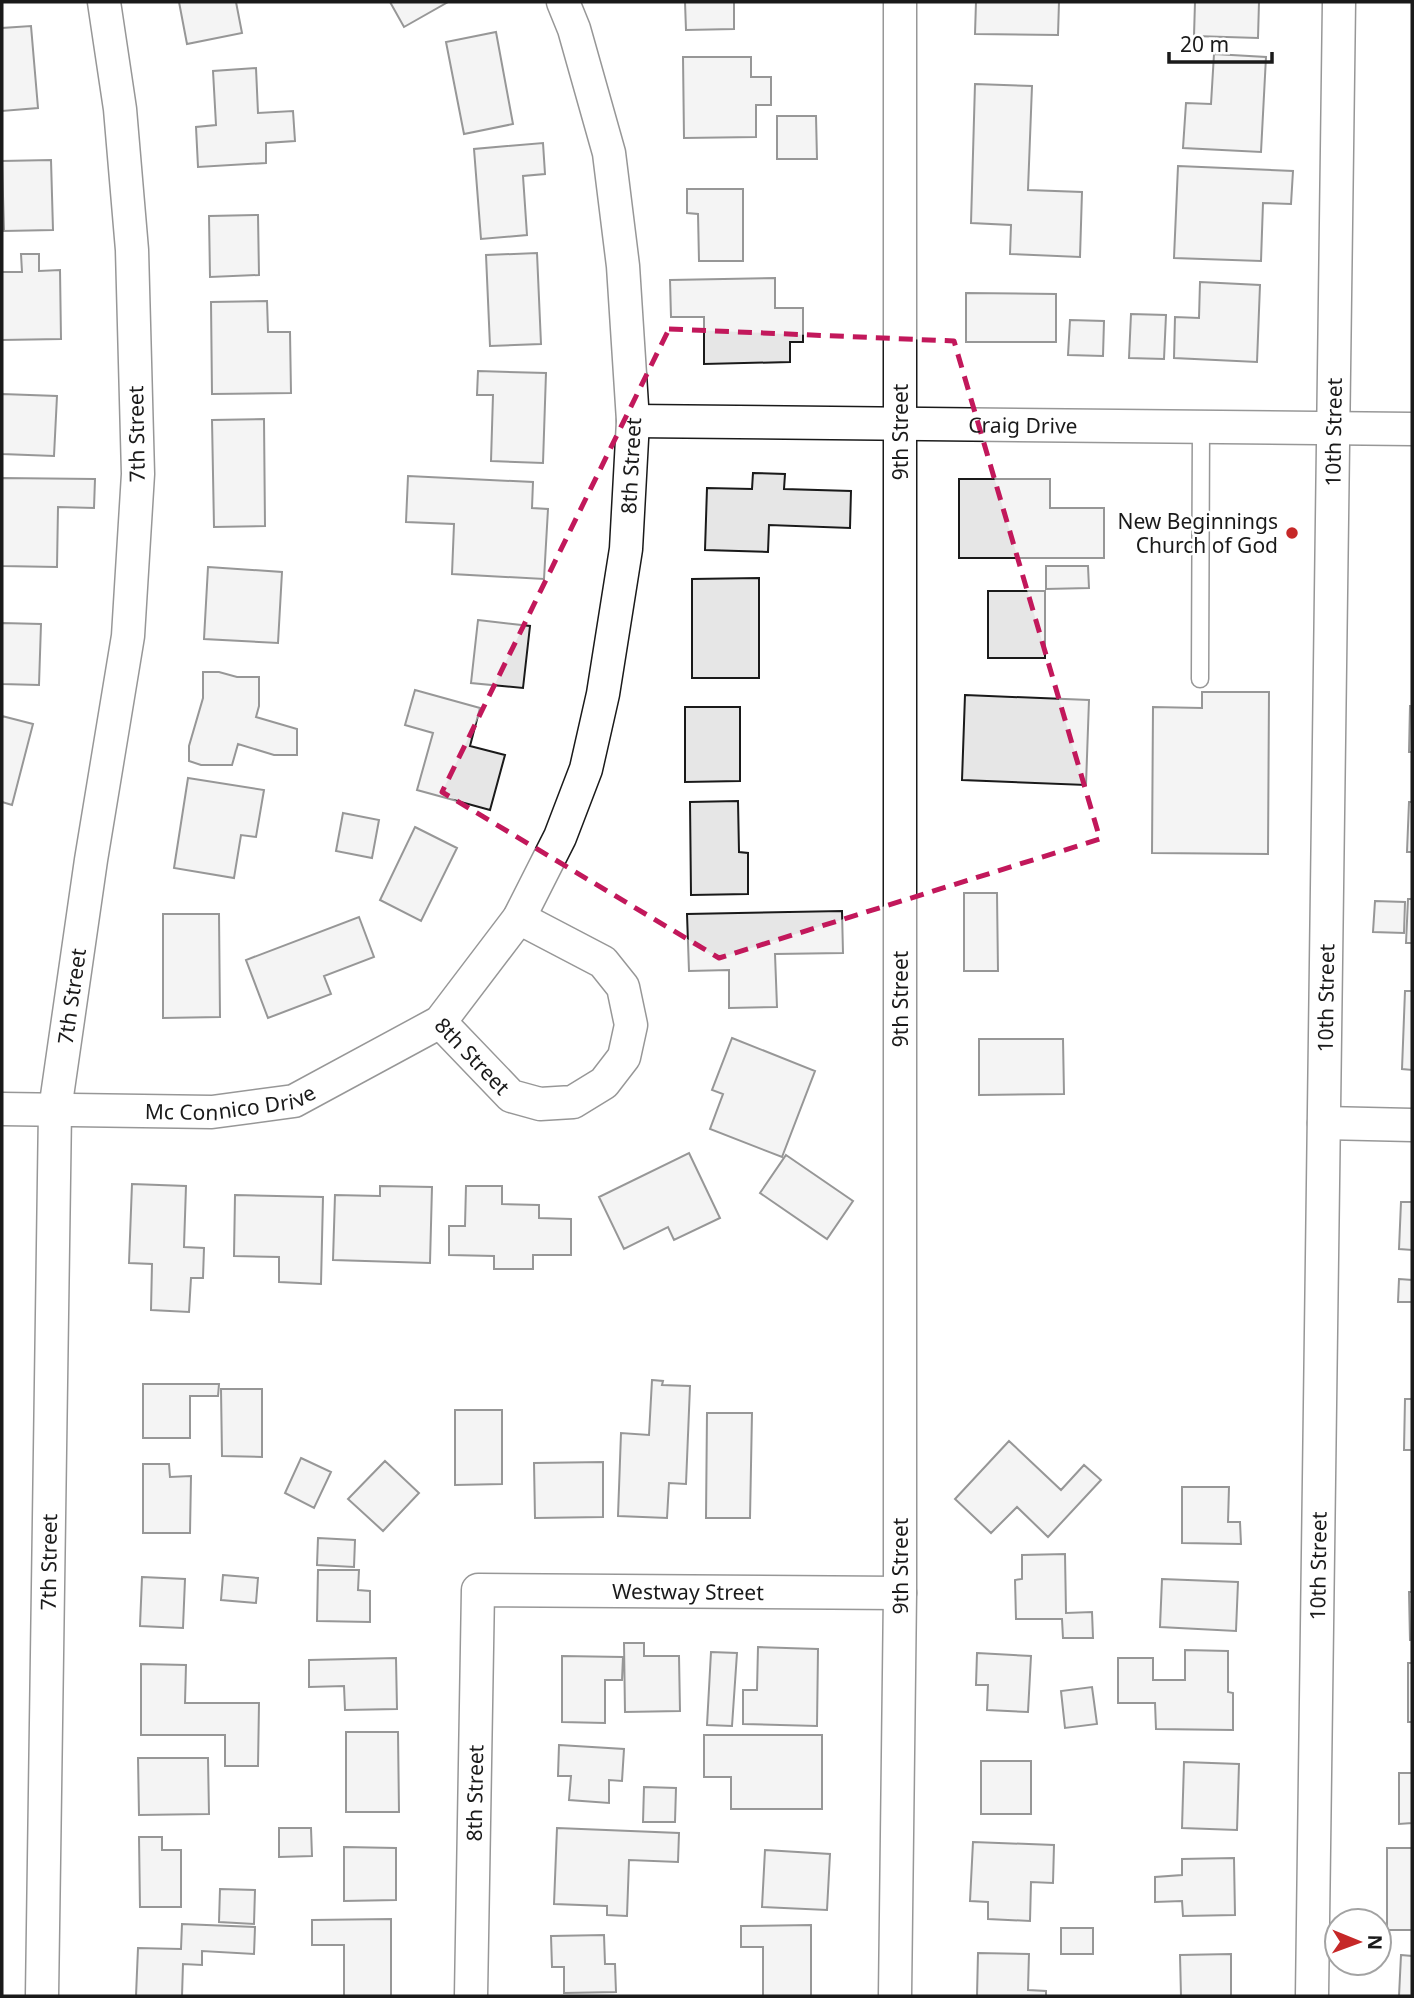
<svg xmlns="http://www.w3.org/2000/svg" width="1414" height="1998" viewBox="0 0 1414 1998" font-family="'Noto Sans',sans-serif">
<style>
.building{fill:#e6e6e6;stroke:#1a1a1a;stroke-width:2}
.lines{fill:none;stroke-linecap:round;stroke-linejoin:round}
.lane-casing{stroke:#1a1a1a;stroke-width:19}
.street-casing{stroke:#1a1a1a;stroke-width:35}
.lane{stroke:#fff;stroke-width:16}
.street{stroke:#fff;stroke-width:32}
.marked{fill:none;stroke:#c2185b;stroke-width:5;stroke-dasharray:14 9;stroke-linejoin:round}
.poi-dot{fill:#c62828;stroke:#fff;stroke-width:2.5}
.labels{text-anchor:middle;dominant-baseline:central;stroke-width:5;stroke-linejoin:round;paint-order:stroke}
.street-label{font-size:21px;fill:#1a1a1a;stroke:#fff}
.poi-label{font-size:21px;fill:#1a1a1a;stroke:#fff;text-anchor:end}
</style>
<rect width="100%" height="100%" fill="#fff"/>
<path class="building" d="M179 2H236L242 33 187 44Z
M390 2H448L404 27Z
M685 2H734V29L686 30Z
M976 2H1059L1058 35 975 34Z
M1195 2H1259L1258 38 1194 36Z
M31 26 38 108 2 111V28Z
M496 32 513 124 464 134 446 42Z
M1214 54 1266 57 1261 152 1183 148 1186 103 1211 104Z
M683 57H751V77H771V105H756V137L684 138Z
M256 68 258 113 293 111 295 141 266 143V163L198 167 196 127 216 125 213 71Z
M975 84 1032 86 1028 190 1082 192 1080 257 1010 254 1011 225 971 223Z
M777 116H816L817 159H777Z
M543 143 545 174 523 176 527 235 481 239 474 149Z
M51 160 53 230 4 231 2 161Z
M1178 166 1293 171 1291 204 1263 203 1261 261 1174 258Z
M687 189H743V261H699L698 214 687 213Z
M258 215 259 275 210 277 209 216Z
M537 253 541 344 490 346 486 255Z
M21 254H39V271L60 270 61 339 2 340V272H22Z
M775 278V308H803V342H790V362L704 364V317H671L670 280Z
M1200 282 1260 285 1257 362 1174 358 1175 317 1199 318Z
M966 293 1056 294V342H966Z
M267 301 268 332H290L291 393 212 394 211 302Z
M1131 314 1166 315 1164 359 1129 358Z
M1070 320 1104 321 1103 356 1068 355Z
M478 371 546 373 543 463 491 461 493 395H477Z
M2 394 57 396 54 456 2 454Z
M264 419 265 526 214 527 212 420Z
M753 473 785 474 784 489 851 491 850 528 769 525 768 552 705 550 707 488 752 489Z
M408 476 533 482 532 508 548 509 544 579 452 574 454 524 406 522Z
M2 478 95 479 94 508 58 507 57 567 2 566Z
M959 479H1050V508H1104V558H959Z
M1046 566H1088L1089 588 1046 589Z
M208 567 282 572 278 643 204 639Z
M759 578V678H692V579Z
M988 591H1045V658H988Z
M478 620 530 626 523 688 471 683Z
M2 623 41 624 39 685 2 684Z
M203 672H219L237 677H259V706L256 717 297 729V755H274L238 744 232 765H201L189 761V746L203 698Z
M415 690 480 708 470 746 505 755 490 810 417 790 433 733 405 725Z
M1202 692H1269L1268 854 1152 853 1153 707 1202 708Z
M965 695 1089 700 1086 785 962 780Z
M1410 706H1412V752H1409Z
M685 707H740V781L685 782Z
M2 716 33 724 12 805 2 802Z
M188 778 264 790 256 837 241 835 234 878 174 868Z
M738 801 739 852 748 853V894L691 895 690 802Z
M1409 802H1412V852H1407Z
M343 813 379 820 372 858 336 851Z
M415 827 457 848 421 921 380 900Z
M964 893H997L998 971H964Z
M1408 899H1412V943H1406Z
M1375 901 1405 902 1404 933 1373 932Z
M842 911 843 953 775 954 777 1007 729 1008V970L689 971 687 914Z
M163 914H219L220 1017 163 1018Z
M359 917 374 957 324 976 331 994 268 1018 246 960Z
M1405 991H1412V1070L1402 1069Z
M732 1038 815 1071 782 1157 710 1129 723 1094 712 1090Z
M979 1039H1063L1064 1094 979 1095Z
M689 1153 720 1218 674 1240 668 1227 624 1249 599 1197Z
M786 1155 853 1201 827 1239 760 1193Z
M132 1184 186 1186 184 1247 204 1248 203 1278H191L189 1312 151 1310 152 1264 129 1263Z
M380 1186 432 1187 430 1263 333 1260 335 1195 380 1196Z
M466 1186H502V1204L539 1205V1218L571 1219V1255H533V1269H494V1256L449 1255V1226H465Z
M235 1195 323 1197 321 1284 279 1282V1257L234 1256Z
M1401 1202H1412V1250L1399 1249Z
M1399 1279 1412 1280V1302H1398Z
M652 1380 663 1381 662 1385 690 1386 686 1484 669 1483 667 1518 618 1516 621 1433 649 1435Z
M143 1384H219L218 1396H190V1438H143Z
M221 1389H262V1457L222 1456Z
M1405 1399H1412V1450H1404Z
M455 1410H502V1484L455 1485Z
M707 1413H752L750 1518H706Z
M1009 1441 1061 1490 1084 1465 1101 1480 1048 1537 1017 1507 991 1533 955 1499Z
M301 1458 331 1472 314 1508 285 1493Z
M385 1461 419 1493 383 1531 348 1499Z
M603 1462V1517L535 1518 534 1463Z
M143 1464H169L170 1477 191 1476 190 1533H143Z
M1182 1487H1229L1228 1522H1240L1241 1544 1182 1543Z
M318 1538 355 1540 354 1567 317 1565Z
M1065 1554 1066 1613 1092 1612 1093 1638H1063L1062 1619H1016L1015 1580 1022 1579V1555Z
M318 1570H359L358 1590 370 1591V1622L317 1621Z
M223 1575 258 1578 256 1603 221 1600Z
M142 1577 185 1579 183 1628 140 1626Z
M1162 1579 1238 1582 1236 1631 1160 1627Z
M1409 1592H1412V1640H1410Z
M624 1643H644V1656H679L680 1711 625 1712Z
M758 1647 818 1649 817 1726 743 1724V1690H757Z
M1185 1650 1228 1651V1692L1233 1693V1730L1156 1729 1155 1703H1118V1658H1153V1680H1185Z
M711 1652 737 1653 732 1726 707 1725Z
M977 1653 1031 1656 1028 1712 987 1710 988 1685H976Z
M562 1656 623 1657 622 1680H605V1723L562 1722Z
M396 1658 397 1709 345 1710 344 1686 309 1687V1660Z
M1408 1663H1412V1722H1408Z
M141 1664 186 1665 185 1703H259L258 1766H225V1735H141Z
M1092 1687 1097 1724 1065 1728 1061 1691Z
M346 1732H398L399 1812H346Z
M704 1735H822V1809H731V1777H704Z
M559 1745 624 1749 622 1781 609 1780V1803L569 1800 571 1776H558Z
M138 1758H208L209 1814 139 1815Z
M981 1761H1031V1814H981Z
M1184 1762 1239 1764 1237 1830 1182 1828Z
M1399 1773H1412V1823L1399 1824Z
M644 1787 676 1788 675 1822H643Z
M279 1828H311L312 1856 279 1857Z
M557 1828 679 1833 678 1862 629 1860 627 1916 607 1915V1906L554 1904Z
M139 1837H162V1850H181V1907H140Z
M973 1842 1054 1845 1053 1883 1031 1882 1030 1921 988 1919V1902L970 1901Z
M344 1847 396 1848V1900L344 1901Z
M1387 1848H1412V1930H1387Z
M765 1850 830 1854 827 1910 762 1907Z
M1234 1858 1235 1915 1183 1916 1182 1901 1155 1902V1877L1182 1875V1859Z
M220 1889 255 1890 254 1924 219 1922Z
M391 1919V1996H344V1945H312V1920Z
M182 1924 255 1927 254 1954 202 1951V1965L183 1964 182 1996H136L138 1948 181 1949Z
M811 1925V1996H763V1947H741V1926Z
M1061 1928H1093V1954H1061Z
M604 1935 605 1964H615L616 1992 564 1993V1967H552L551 1936Z
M978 1953 1029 1954 1028 1990 1046 1991V1996H977Z
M1231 1954V1996H1181L1180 1955Z
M1401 1955 1412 1956V1996H1399Z"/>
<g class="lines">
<g class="lane-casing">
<path id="lane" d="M1200 679 1201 426"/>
</g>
<g class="street-casing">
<g id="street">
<path id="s1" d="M633 421 1412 429"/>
<path id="s2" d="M440 1022 511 1096 540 1104 573 1102 604 1083 624 1057 631 1025 623 987 603 962 519 918"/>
<path id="s3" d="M2 1109 212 1112 294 1101 440 1022 519 918 560 837 586 769 603 694 626 549 633 421 623 266 609 153 574 29 563 2"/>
<path d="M1324 1123 1412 1125"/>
<path id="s4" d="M42 1996 55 1110 91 860 128 636 138 474 132 250 120 109 104 2"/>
<path id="s5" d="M471 1996 478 1590 900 1593"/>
<path id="s6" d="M895 1996 900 1593V2"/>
<path id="s7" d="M1312 1996 1339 2"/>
</g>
</g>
<use href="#lane" class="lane"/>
<use href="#street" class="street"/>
</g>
<path d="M0 0H1414V1998H0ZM669 329 954 341 1100 839 719 958 442 792Z" fill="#fff" fill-opacity=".55" fill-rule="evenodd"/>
<path class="marked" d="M669 329 954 341 1100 839 719 958 442 792Z"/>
<circle class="poi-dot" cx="1292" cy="533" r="7"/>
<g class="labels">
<g class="street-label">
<text stroke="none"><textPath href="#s1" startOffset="390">Craig Drive</textPath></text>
<text transform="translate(900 432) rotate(-90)">9th Street</text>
<text stroke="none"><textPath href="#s7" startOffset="1564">10th Street</textPath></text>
<text transform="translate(136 434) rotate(-91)">7th Street</text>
<text stroke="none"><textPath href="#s3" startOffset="1060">8th Street</textPath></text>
<text stroke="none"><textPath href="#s4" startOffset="1001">7th Street</textPath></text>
<text transform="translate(900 999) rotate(-90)">9th Street</text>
<text stroke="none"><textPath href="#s7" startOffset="998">10th Street</textPath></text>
<text stroke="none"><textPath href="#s2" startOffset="47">8th Street</textPath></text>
<text stroke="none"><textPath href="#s3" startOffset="229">Mc Connico Drive</textPath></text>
<text stroke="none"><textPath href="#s4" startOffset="434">7th Street</textPath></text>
<text stroke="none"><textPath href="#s6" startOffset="430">9th Street</textPath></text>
<text stroke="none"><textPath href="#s7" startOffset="430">10th Street</textPath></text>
<text stroke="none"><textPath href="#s5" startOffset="616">Westway Street</textPath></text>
<text stroke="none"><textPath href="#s5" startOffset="203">8th Street</textPath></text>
</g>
<g class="poi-label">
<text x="1278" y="521">New Beginnings<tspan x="1278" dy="24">Church of God</tspan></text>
</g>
</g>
<rect width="1414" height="1998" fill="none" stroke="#1a1a1a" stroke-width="7"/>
<g transform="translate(1358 1942) rotate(91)"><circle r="33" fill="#ffffff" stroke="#a3a3a3" stroke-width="2"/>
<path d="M0-5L12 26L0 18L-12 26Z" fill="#c62828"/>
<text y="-10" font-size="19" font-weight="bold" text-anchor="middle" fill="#1a1a1a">N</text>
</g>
<path d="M1169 52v10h103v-10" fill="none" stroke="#1a1a1a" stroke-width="3.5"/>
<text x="1180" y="52" font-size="21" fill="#1a1a1a" stroke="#ffffff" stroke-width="5" paint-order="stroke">20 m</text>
</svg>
